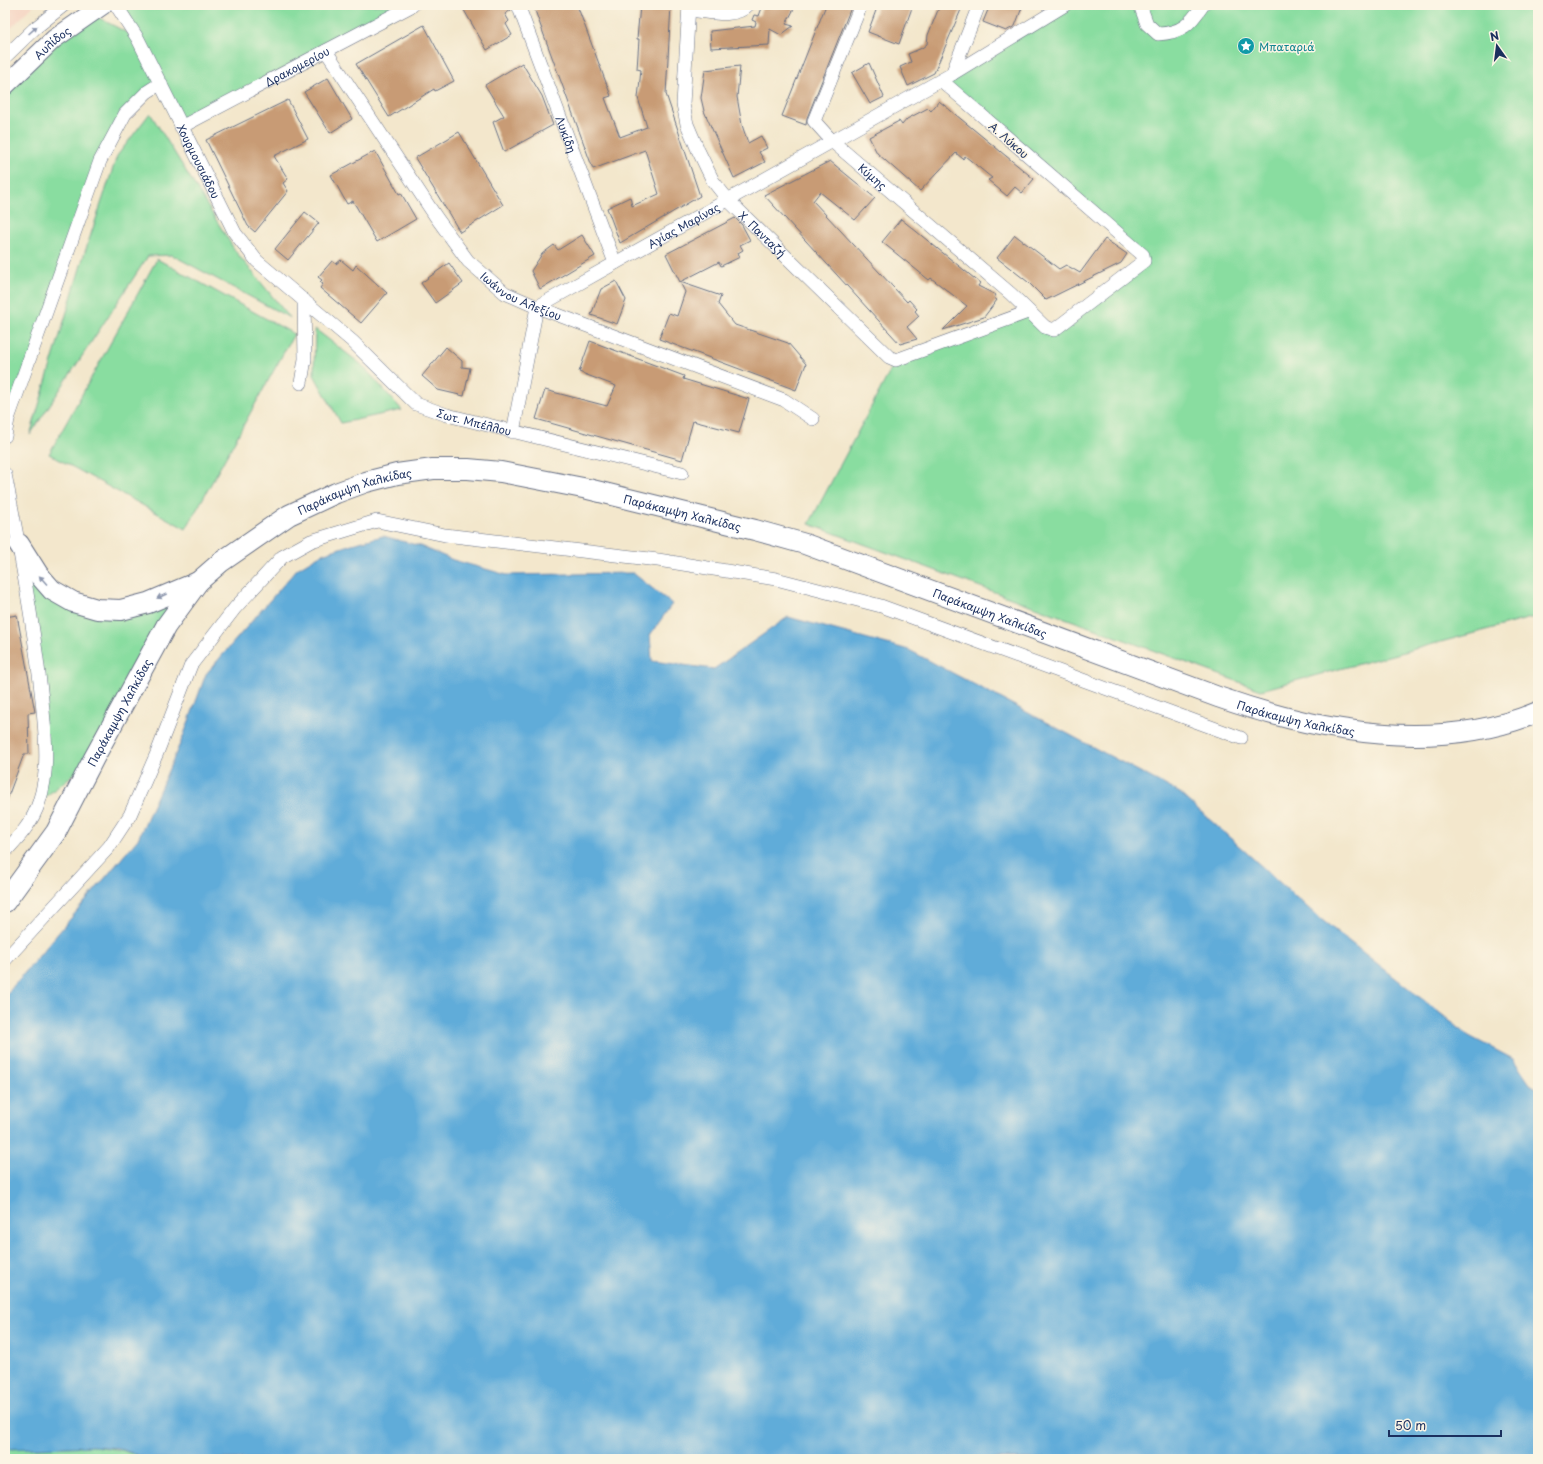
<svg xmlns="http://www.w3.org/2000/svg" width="1543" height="1464" viewBox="0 0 1543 1464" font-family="'Playpen Sans',sans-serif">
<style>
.built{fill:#f5d3c1}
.green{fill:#89dda0;stroke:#52867f}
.water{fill:#60acd9;stroke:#3e6e9c}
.building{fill:#c89b75}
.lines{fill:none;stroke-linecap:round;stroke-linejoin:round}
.street-casing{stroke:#676f84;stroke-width:14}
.secondary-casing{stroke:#676f84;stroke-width:20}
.primary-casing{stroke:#676f84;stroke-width:22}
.street{stroke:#fff;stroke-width:13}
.secondary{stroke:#fff;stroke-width:18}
.primary{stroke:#fff;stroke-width:20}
.oneway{fill:#8d97ae}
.labels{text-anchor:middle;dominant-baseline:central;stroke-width:3;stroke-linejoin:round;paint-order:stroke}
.street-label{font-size:11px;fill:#1b2f5e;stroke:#fcf5e5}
.culture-label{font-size:11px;fill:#0d838f;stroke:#fcf5e5;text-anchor:start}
</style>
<rect width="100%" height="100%" fill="#fcf5e5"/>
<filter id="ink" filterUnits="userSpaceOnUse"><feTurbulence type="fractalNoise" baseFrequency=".025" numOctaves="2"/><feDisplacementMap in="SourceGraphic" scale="8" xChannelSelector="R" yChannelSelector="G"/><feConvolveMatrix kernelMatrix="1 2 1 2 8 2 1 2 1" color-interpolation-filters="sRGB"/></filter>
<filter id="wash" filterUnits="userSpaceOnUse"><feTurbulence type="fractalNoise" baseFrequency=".012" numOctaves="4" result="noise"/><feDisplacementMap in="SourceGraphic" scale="16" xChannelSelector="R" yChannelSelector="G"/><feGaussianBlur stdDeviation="0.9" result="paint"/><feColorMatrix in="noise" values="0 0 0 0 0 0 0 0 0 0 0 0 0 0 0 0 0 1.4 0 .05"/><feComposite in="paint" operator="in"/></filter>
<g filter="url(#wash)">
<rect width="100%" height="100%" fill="#f3e7cc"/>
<path class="built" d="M5 5H34L5 34Z"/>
<path class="green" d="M116 5H413L181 127 161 83 114 133 5 436V86L90 13 137 38Z
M1065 5H1538V616L1261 690 809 524 896 360 1028 312 1054 330 1144 261 942 81Z
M150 113 236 252 290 318 172 255 148 256 30 435 83 258 117 156Z
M157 259 294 334 186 529 49 454Z
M315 329 362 365 402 410 341 423 314 375Z
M38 574 73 602 148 603 180 606 94 758 40 801 43 779 27 587Z
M93 1446 121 1450 148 1459H5V1449Z"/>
<path class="water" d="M383 536 420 546 453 560 507 575 633 573 672 604 650 635 652 661 714 669 788 617 909 650 1180 793 1317 916 1469 1036 1513 1059 1530 1084 1538 1089V1459H148L118 1448 93 1446 5 1449V996L138 839 183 737 206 674 297 569 322 554 352 544Z"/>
<g id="blocks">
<path class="building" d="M461 5H510L511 10 505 14 509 21 506 24 512 35 487 50Z
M533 5H577L611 96 605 98 620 137 647 127 638 98 641 70 637 69 639 39H637L640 5H671L666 94 700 196 620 243 607 208 630 197 632 206 659 194 645 150 593 169Z
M763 5H796L786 24 793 26 781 35 770 29 769 45 711 48 710 31 755 26 756 22 752 20 754 15 759 16Z
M826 5H852L807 118 806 125 782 116Z
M878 5H913L899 44 868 32Z
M940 5H963L934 73 908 86 900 67 911 62 908 54 922 48 927 44 928 35Z
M990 5H1023L1015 26 1006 31 983 22Z
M424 25 454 81 435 91 434 89 389 117 356 64Z
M522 63 542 96 553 125 504 152 493 122 504 116 485 85Z
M869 63 884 97 870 104 852 73Z
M740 66 737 97 742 125 748 143 761 136 767 148 759 152 765 162 734 178 704 111 701 98 705 70Z
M328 78 352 119 330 133 304 92Z
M288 100 308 139 274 156 288 179 283 183 288 191 255 232 248 226 206 140Z
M939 101 1034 179 1022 193 1015 187 1007 196 988 180 992 178 965 156 963 159 956 153 920 191 877 153 869 137 899 121 902 125 907 119 928 108 931 111Z
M459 132 503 205 460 232 415 158Z
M375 151 399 194 401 193 416 219 377 242 353 201 347 204 331 175Z
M830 161 875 198 855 220 820 192 813 201 907 302 909 300 917 309 915 311 919 316 907 327 917 339 900 344 764 195Z
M305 212 319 223 288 260 275 249Z
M735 218 742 225 750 240 740 245 743 250 738 253 740 257 721 266 719 262 680 282 721 296 718 304 735 325 788 343 806 364 796 390 659 339 669 313 677 316 685 292 666 254Z
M901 219 980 283 978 286 996 295 994 298 997 300 984 317 943 330 967 306 931 278 929 280 882 242Z
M582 235 595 256 540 289 531 271 542 254 554 245 558 250Z
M1015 235 1059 269 1066 265 1080 273 1105 239 1127 254 1121 263 1046 300 1028 282 997 258Z
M341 260 353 270 356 265 387 293 361 323 320 288 323 284 320 282 322 280 318 277 332 261 336 264Z
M449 263 463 283 435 303 421 283Z
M616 281 626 300 617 324 591 315 601 289Z
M590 341 684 376 683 379 749 399 739 433 693 421 682 460 536 419 545 390 607 406 616 386 579 372Z
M446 347 462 361V367L470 368 464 396 438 390 422 376Z
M17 615 35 712 28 713 29 754H24L6 802 5 725H8L5 708V617Z"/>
</g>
</g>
<g filter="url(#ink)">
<use href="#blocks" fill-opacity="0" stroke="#676f84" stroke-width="1"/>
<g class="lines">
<g class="street-casing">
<g id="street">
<path id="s1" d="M116 5 138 39 235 233 257 261 352 341 416 404 447 415 682 473"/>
<path id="s2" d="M518 5 615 263"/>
<path id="s3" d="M689 5 683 104 687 124 698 150 713 181 728 200 889 357 896 360 1028 312"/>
<path id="s4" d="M861 5 814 121 833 142 1011 294 1045 327 1054 330 1144 261 1143 255 942 81"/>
<path d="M1140 5 1147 24 1158 34C1182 33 1190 24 1203 5"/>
<path d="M689 10C706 11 735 20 748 5"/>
<path id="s5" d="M326 51 436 217 468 261 505 293 537 307 784 400 813 419"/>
<path d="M5 57 34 29 64 5"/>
<path d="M952 74 1065 5"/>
<path id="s6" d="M181 127 413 5"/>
<path d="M301 383 305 359 304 300"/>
<path id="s7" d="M513 432 537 307 952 74 979 5"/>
<path d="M5 436 8 419 100 161 125 114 147 92 161 83"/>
<path d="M5 474C20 549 34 624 42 700 45 733 50 770 39 802 33 822 19 837 5 852"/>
<path d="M5 960 109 847 130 815 157 753 191 665 235 608 282 557 311 541 377 521 445 535 658 560 776 579 881 606 1241 738"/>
</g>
</g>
<g class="secondary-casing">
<g id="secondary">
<path id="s8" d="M5 86 54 39 103 5"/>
</g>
</g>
<g class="primary-casing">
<g id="primary">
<path d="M19 544 38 574 52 590 73 602 97 609 121 610 148 603 198 582"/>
<path id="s9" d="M5 902 56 832 94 758 166 626 198 582 221 562 289 515 336 493 366 482 397 474 433 469H468L501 472 588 489 755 530 805 544 1218 697C1318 732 1437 754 1538 712"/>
</g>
</g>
<use href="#street" class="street"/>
<use href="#secondary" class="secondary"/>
<use href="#primary" class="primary"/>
</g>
<defs><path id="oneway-solid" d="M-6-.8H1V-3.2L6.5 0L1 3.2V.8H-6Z"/></defs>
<g class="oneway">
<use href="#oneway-solid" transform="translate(33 30) rotate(-42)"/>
<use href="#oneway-solid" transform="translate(43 580) rotate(-132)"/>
<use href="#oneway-solid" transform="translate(162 596) rotate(155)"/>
</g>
</g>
<defs>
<g id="sight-disc" transform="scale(0.9)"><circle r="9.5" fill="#0f9aa8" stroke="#fcf5e5"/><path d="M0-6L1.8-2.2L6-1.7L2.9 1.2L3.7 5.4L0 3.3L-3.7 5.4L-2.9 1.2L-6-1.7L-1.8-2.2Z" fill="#fff"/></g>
</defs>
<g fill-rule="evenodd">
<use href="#sight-disc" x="1246" y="46"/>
</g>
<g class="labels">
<g class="street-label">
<text stroke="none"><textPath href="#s8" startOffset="64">Αυλίδος</textPath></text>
<text stroke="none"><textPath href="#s6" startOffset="131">Δρακομερίου</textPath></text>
<text stroke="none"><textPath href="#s2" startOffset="138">Λυκίδη</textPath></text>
<text transform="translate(1009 140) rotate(41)">Α. Λύκου</text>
<text stroke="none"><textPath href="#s1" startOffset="177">Χουρμουσιάδου</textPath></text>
<text stroke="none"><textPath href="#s4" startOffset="206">Κύμης</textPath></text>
<text stroke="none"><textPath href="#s7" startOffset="295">Αγίας Μαρίνας</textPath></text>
<text stroke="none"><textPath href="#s3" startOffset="255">Χ. Πανταζή</textPath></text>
<text stroke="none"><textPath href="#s5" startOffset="318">Ιωάννου Αλεξίου</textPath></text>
<text stroke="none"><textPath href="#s1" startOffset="568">Σωτ. Μπέλλου</textPath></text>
<text stroke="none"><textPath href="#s9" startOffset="558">Παράκαμψη Χαλκίδας</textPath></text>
<text stroke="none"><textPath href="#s9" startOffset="894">Παράκαμψη Χαλκίδας</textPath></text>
<text stroke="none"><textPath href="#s9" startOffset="1218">Παράκαμψη Χαλκίδας</textPath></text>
<text stroke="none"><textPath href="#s9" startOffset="222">Παράκαμψη Χαλκίδας</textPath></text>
<text stroke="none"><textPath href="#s9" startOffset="1542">Παράκαμψη Χαλκίδας</textPath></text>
</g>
<g class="culture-label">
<text x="1259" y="46">Μπαταριά</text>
</g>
</g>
<rect width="1543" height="1464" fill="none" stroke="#fcf5e5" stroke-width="20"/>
<g transform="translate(1497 46) rotate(346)" stroke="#fcf5e5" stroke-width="3" paint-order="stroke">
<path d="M0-3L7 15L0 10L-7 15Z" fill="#1b2f5e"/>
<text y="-6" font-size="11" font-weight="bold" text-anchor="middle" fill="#1b2f5e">N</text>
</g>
<path d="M1389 1430v6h112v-6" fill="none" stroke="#1b2f5e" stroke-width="2"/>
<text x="1395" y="1430" font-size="12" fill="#1b2f5e" stroke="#fcf5e5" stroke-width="3" paint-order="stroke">50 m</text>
</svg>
